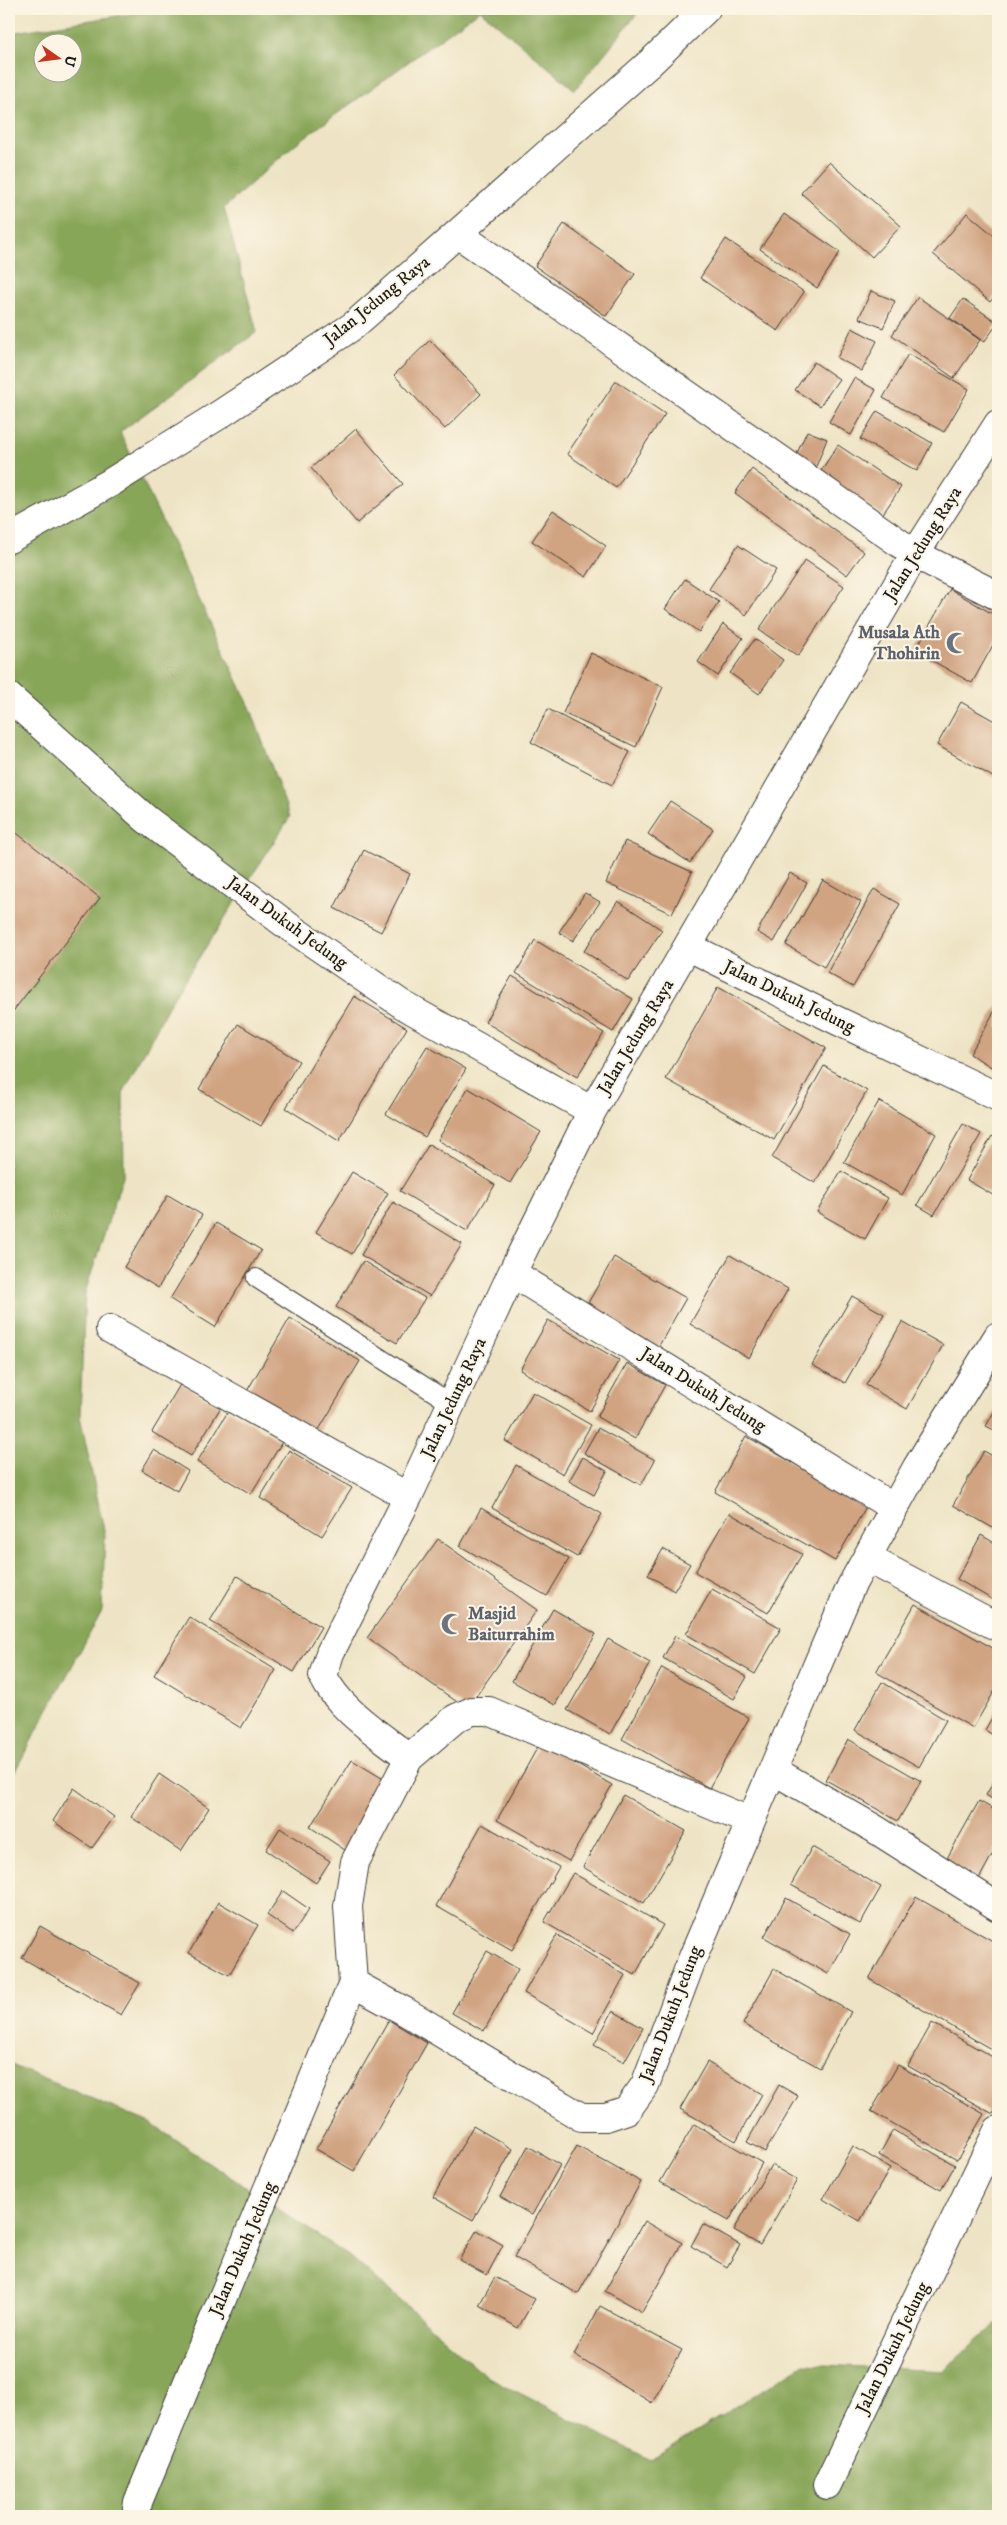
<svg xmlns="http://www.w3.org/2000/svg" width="1007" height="2525" viewBox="0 0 1007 2525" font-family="'IM FELL DW Pica',serif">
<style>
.forest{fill:#88a659;stroke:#52613a;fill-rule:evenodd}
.building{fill:#d0a381}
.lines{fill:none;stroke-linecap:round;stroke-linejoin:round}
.lane-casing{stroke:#3c3a35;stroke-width:20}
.street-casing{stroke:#3c3a35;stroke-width:30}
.secondary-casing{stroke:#3c3a35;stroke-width:30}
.lane{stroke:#fff;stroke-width:18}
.street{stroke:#fff;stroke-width:28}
.secondary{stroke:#fff;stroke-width:28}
.labels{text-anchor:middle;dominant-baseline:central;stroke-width:4;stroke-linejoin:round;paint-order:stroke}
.street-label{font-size:18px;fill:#1c1c1c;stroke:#fcf5e5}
.worship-label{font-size:18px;font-weight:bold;fill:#5b616d;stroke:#fcf5e5;text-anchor:end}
</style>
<rect width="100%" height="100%" fill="#fcf5e5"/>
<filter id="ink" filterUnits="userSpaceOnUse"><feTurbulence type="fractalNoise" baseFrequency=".02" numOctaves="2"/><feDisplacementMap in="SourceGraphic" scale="10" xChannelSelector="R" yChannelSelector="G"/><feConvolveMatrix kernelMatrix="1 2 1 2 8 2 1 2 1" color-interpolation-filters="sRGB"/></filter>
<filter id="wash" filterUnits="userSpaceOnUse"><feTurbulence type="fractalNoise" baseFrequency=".0096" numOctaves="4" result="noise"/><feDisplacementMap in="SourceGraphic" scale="20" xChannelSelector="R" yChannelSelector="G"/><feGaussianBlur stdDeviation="1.12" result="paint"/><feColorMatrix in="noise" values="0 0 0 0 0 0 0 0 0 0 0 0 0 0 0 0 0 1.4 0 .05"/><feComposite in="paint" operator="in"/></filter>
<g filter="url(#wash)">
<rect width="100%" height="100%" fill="#eee4c5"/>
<path class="forest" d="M161 9H641L575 90 480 10 294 145 224 208 257 332 120 432 250 707 290 817 171 1001 123 1093 124 1173 85 1293 80 1416 105 1535 102 1611 9 1782V33ZM42 42H72V72H42Z
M9 2064 150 2123 353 2259 488 2377 651 2460 804 2364 943 2371 998 2322V2516H9Z"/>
<g id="blocks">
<path class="building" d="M829 162 901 226 872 257 801 193Z
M967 213 998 239V292L990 302 933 254Z
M784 214 840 252 817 288 760 249Z
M564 224 635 274 606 316 535 266Z
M726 239 804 292 778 331 700 278Z
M871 291 895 301 883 328 859 318Z
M918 297 980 340 954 378 892 335Z
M963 299 998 323 984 342 950 318Z
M852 328 877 341 862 371 837 358Z
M430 340 481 394 445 429 394 375Z
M908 354 969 389 944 432 883 398Z
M814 362 839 379 820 406 795 390Z
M854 378 876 390 851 435 829 422Z
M616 381 665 414 616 488 567 454Z
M877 411 932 443 917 471 860 439Z
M356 429 403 484 357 523 311 468Z
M807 431 827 439 815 469 794 460Z
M838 445 901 487 882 515 820 472Z
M752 469 864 552 847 575 735 493Z
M553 510 606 546 586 577 532 541Z
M738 545 776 570 746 615 709 589Z
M805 560 844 586 798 656 759 630Z
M685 579 719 602 699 632 665 609Z
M950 589 998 617V636L972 683 915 651Z
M723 624 743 638 718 676 698 662Z
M755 639 783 660 759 694 730 673Z
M591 653 663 687 636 747 563 713Z
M961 702 998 723V780L937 745Z
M548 709 630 752 612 785 531 742Z
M670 801 713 829 690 863 648 834Z
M9 827 100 898 11 1014 9 1011Z
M625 841 692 872 672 914 606 883Z
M364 850 410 874 381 932 334 908Z
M790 873 807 883 774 942 757 932Z
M823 880 861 902 824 967 786 945Z
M874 889 900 904 853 987 827 973Z
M585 893 600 902 573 941 559 932Z
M618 901 662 930 628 981 584 951Z
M535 940 633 999 613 1032 516 973Z
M512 976 604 1033 577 1077 485 1022Z
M718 987 826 1048 774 1140 666 1079Z
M354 996 407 1028 339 1141 286 1108Z
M998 1005V1071L970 1054Z
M238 1024 299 1061 261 1126 199 1089Z
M427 1046 466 1069 425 1137 386 1114Z
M824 1066 867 1091 815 1183 772 1158Z
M468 1088 541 1132 510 1183 438 1140Z
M879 1101 936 1134 902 1195 844 1162Z
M963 1124 981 1134 934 1215 917 1205Z
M992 1136 998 1139V1198L967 1180Z
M429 1144 495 1185 467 1231 400 1191Z
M841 1171 888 1198 865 1239 817 1212Z
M352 1172 388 1193 352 1254 316 1232Z
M168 1195 202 1215 158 1288 124 1267Z
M393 1202 462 1244 430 1296 361 1255Z
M216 1223 261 1250 215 1327 170 1299Z
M730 1255 788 1289 749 1358 690 1324Z
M614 1257 686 1298 656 1351 584 1310Z
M363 1261 425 1298 397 1343 336 1307Z
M852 1296 884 1314 845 1383 812 1365Z
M290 1318 360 1361 317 1433 247 1391Z
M548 1320 619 1360 590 1411 520 1370Z
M902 1322 943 1345 907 1409 866 1385Z
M627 1363 665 1385 635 1439 597 1417Z
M181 1383 221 1407 191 1456 152 1432Z
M533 1392 591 1425 563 1474 505 1441Z
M998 1405V1432L986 1426Z
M229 1410 282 1442 251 1494 197 1462Z
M598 1428 655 1460 641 1485 584 1453Z
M746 1436 867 1505 835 1561 715 1492Z
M154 1450 188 1471 177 1491 142 1470Z
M289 1450 352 1488 322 1536 260 1498Z
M984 1451 998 1459V1531L953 1505Z
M583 1457 607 1471 594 1495 569 1481Z
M516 1465 602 1514 577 1557 492 1508Z
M481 1508 569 1559 547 1596 460 1546Z
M729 1513 802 1554 768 1613 695 1572Z
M981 1535 998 1545V1603L957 1579Z
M438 1539 537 1610 467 1709 367 1638Z
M663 1549 690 1564 674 1591 648 1575Z
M237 1576 321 1627 294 1672 210 1621Z
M712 1589 781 1628 755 1674 686 1634Z
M915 1604 998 1651V1685L973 1728 876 1672Z
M553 1609 596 1634 555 1705 512 1681Z
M189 1617 276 1670 241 1728 154 1675Z
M675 1636 747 1677 734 1699 663 1658Z
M608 1639 650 1663 610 1734 567 1710Z
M662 1668 749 1718 709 1788 622 1739Z
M882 1682 946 1720 919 1767 855 1730Z
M998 1707V1738L985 1730Z
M848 1739 921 1781 898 1821 826 1780Z
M540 1743 612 1785 569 1861 497 1820Z
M352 1760 390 1783 348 1852 310 1827Z
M159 1774 209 1808 181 1851 131 1817Z
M998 1774V1803L986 1795Z
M74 1788 114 1817 92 1848 53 1821Z
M623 1795 686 1831 644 1903 583 1867Z
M979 1801 998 1812V1844L979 1879 946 1860Z
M482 1824 559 1867 512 1950 436 1906Z
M280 1828 330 1861 316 1883 266 1850Z
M812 1847 881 1887 860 1924 791 1885Z
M573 1873 663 1925 635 1975 544 1922Z
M283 1891 309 1909 293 1933 267 1915Z
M916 1897 998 1944V2053L869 1979Z
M786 1898 850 1934 828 1974 764 1937Z
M218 1902 258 1925 229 1975 189 1953Z
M40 1926 140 1983 121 2015 22 1958Z
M557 1935 625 1975 593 2033 524 1993Z
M487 1951 518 1969 484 2031 452 2013Z
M774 1969 851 2012 820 2068 743 2024Z
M613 2011 643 2028 624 2062 594 2045Z
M389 2020 427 2043 354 2171 316 2149Z
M932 2023 998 2060V2105L993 2114 908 2066Z
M707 2062 762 2094 736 2141 680 2109Z
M898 2065 984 2114 957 2160 871 2111Z
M779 2085 798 2096 765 2152 747 2142Z
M694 2124 762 2163 729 2221 660 2182Z
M473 2126 513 2149 473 2220 433 2197Z
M893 2130 955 2165 941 2190 879 2155Z
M528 2146 560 2165 532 2215 500 2197Z
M577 2146 641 2182 578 2294 514 2257Z
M853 2146 890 2168 860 2221 823 2199Z
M771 2165 797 2180 760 2245 734 2230Z
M644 2221 682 2243 642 2312 605 2291Z
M703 2224 740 2245 727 2267 691 2246Z
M477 2230 503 2245 487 2275 459 2260Z
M495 2277 535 2299 518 2328 479 2305Z
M600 2306 682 2350 652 2403 574 2355Z"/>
</g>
</g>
<g filter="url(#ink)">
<use href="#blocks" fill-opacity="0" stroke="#3c3a35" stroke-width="1"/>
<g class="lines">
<g class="lane-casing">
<path id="lane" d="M256 1278 452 1404"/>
</g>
<g class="street-casing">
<path id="street" d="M458 234 915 554 998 596
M9 697 146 819 288 926 403 1005 592 1111
M689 947 838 1021 998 1097
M512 1273 894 1508
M110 1329 408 1497
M867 1558 998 1627
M409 1758C379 1734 340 1711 323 1676L330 1653 408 1497 512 1273 592 1111 915 554 998 424
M773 1770 875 1829 998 1907
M749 1821 489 1711H472L456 1718 409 1758 355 1862 348 1906 353 1983 406 2012 581 2117H606L627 2110 645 2085 693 1957 851 1586 917 1467 998 1336
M827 2485 998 2130
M136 2516 138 2502 353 1983"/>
</g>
<g class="secondary-casing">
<path id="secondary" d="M9 539 110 483 219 415 353 326 651 62 706 9"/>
</g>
<use href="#lane" class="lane"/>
<use href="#street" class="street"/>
<use href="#secondary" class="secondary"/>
</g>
</g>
<defs>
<g id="mosque-bare" transform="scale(1.725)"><path d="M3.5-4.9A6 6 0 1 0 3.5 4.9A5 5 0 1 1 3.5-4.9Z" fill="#6b7280" stroke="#fcf5e5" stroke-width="2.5" paint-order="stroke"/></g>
</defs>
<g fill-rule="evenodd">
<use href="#mosque-bare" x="957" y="643"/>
<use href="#mosque-bare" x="452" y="1624"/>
</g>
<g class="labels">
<g class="street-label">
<text transform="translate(377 301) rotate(-39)">Jalan Jedung Raya</text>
<text transform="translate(923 544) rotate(-58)">Jalan Jedung Raya</text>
<text transform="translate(287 923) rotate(36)">Jalan Dukuh Jedung</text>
<text transform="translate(789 997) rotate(26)">Jalan Dukuh Jedung</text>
<text transform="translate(636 1037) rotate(-59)">Jalan Jedung Raya</text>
<text transform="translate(703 1390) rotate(32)">Jalan Dukuh Jedung</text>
<text transform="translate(454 1398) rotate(-65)">Jalan Jedung Raya</text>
<text transform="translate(671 2014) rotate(-69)">Jalan Dukuh Jedung</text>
<text transform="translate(243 2249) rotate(-67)">Jalan Dukuh Jedung</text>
<text transform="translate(893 2348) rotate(-64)">Jalan Dukuh Jedung</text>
</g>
<g class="worship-label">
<text x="940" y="633">Musala Ath<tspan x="940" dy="21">Thohirin</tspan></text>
<text x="468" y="1614" text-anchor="start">Masjid<tspan x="468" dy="21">Baiturrahim</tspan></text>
</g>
</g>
<rect width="1007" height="2525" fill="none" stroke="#fcf5e5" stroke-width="30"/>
<g transform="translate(58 58) rotate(104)"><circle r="24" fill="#fcf5e5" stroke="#a29e95"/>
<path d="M0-4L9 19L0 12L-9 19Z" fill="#c8321e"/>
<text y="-8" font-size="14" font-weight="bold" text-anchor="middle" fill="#1c1c1c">U</text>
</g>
</svg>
